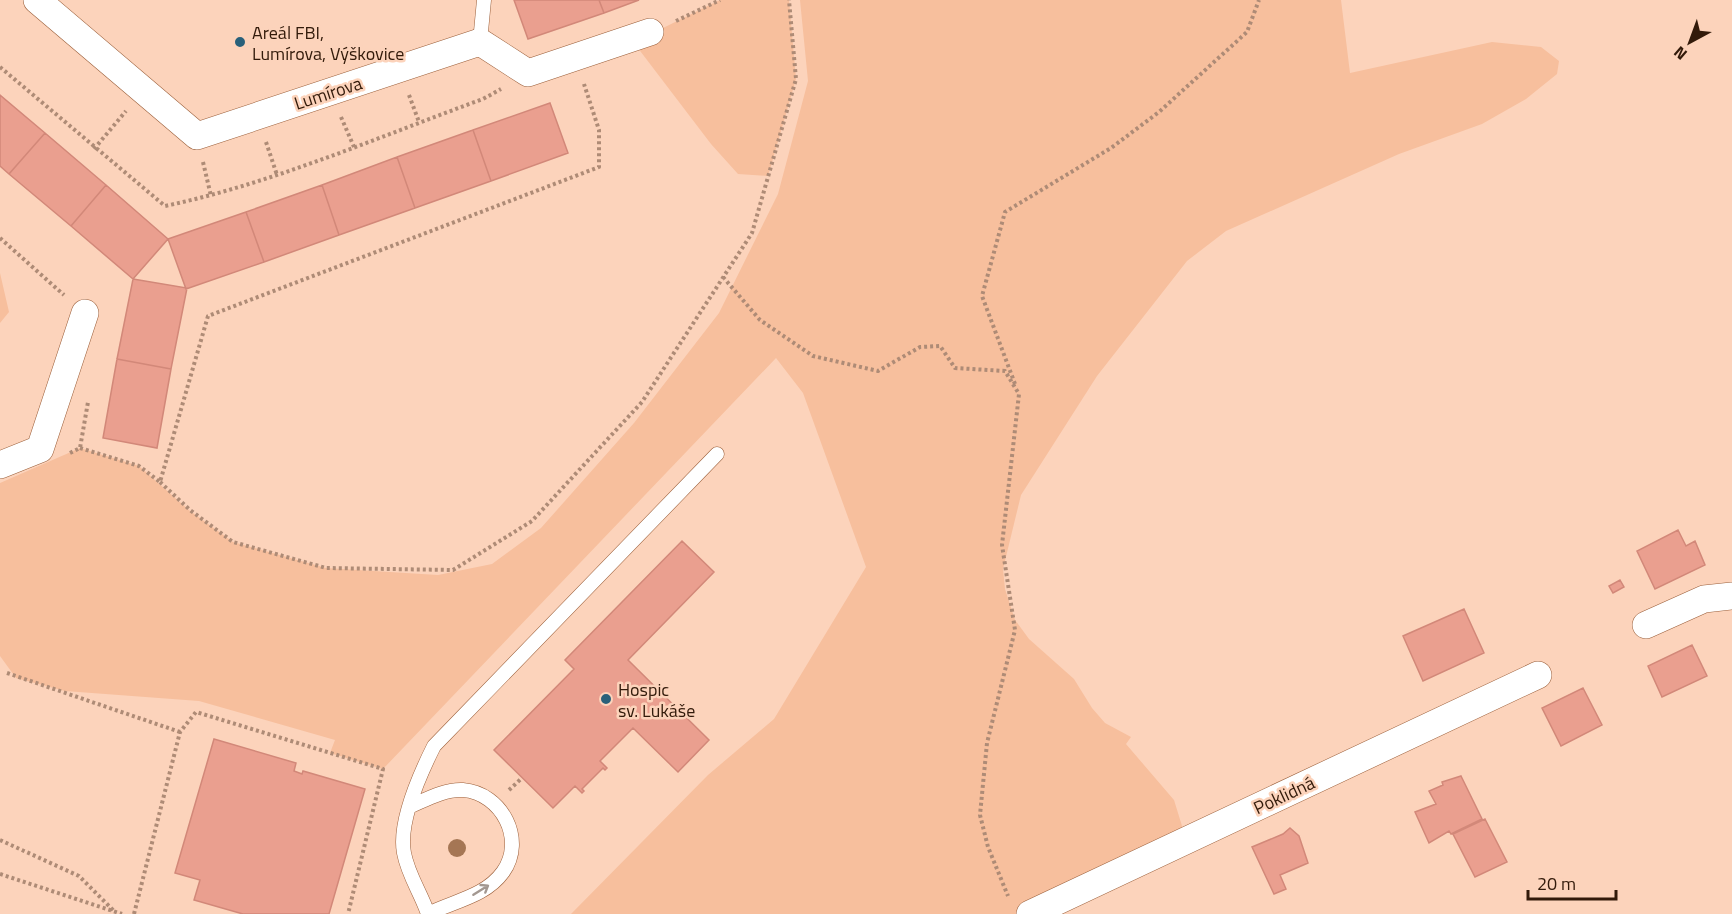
<svg xmlns="http://www.w3.org/2000/svg" width="1732" height="914" viewBox="0 0 1732 914" font-family="'Titillium Web',sans-serif">
<style>
.green{fill:#f7bf9d}
.building{fill:#ea9f8f;stroke:#d28879;stroke-width:1.5}
.lines{fill:none;stroke-linecap:round;stroke-linejoin:round}
.service-casing{stroke:#9b5f3a;stroke-width:15}
.minor-casing{stroke:#9b5f3a;stroke-width:28}
.path{stroke:#ae8b76;stroke-width:4;stroke-dasharray:3 3;stroke-linecap:butt}
.service{stroke:#fff;stroke-width:14}
.minor{stroke:#fff;stroke-width:27}
.tree{fill:#a57654}
.oneway{stroke:#a39891}
.poi-dot{fill:#29607a;stroke:#fcd3bb;stroke-width:2}
.labels{text-anchor:middle;dominant-baseline:central;stroke-width:5;stroke-linejoin:round;paint-order:stroke}
.poi-label{font-size:18px;fill:#321a0a;stroke:#fcd3bb;text-anchor:start}
.street-label{font-size:18px;fill:#321a0a;stroke:#fcd3bb}
</style>
<rect width="100%" height="100%" fill="#fcd3bb"/>
<path class="green" d="M720 0H789L796 79 768 176 738 174 711 144 631 39 663 28Z
M800 0H1341L1350 73 1492 42 1541 47 1559 61 1557 74 1526 99 1482 124 1399 154 1226 231 1187 261 1097 376 1021 495 1003 569 1005 589 1015 620 1029 639 1074 679 1092 708 1105 723 1131 737 1126 744 1174 800 1186 839 1034 914H571L708 775 774 719 866 567 803 393 776 358 383 769 330 753 335 740 199 701 65 691 16 678 0 656V483L80 448 139 466 190 511 233 542 326 568 438 575 492 564 541 528 634 423 719 313 778 194 808 81Z
M0 273 9 312 0 323Z"/>
<path class="building" d="M514 0H599L604 13 528 39Z
M599 0H639L604 13Z
M0 95 45 133 9 174 0 166Z
M550 103 568 153 491 181 473 130Z
M473 130 491 181 415 208 397 157Z
M45 133 106 185 71 226 9 174Z
M397 157 415 208 339 235 322 185Z
M106 185 168 239 133 279 71 226Z
M322 185 339 235 264 262 246 212Z
M246 212 264 262 186 289 168 239Z
M133 279 187 288 171 369 117 359Z
M117 359 171 369 157 448 103 438Z
M1678 530 1686 546 1695 541 1705 565 1655 589 1637 551Z
M682 541 714 572 628 660 709 740 678 772 633 728 600 761 607 768 605 770 603 768 582 789 584 791 582 793 575 786 553 808 494 750 574 669 565 660Z
M1620 580 1624 587 1613 593 1609 586Z
M1464 609 1484 653 1423 681 1403 636Z
M1692 645 1707 676 1662 697 1648 666Z
M1583 688 1602 725 1561 746 1542 708Z
M214 739 296 763 294 771 302 774 303 771 365 789 329 914H243L194 900 200 880 175 873Z
M1461 776 1482 819 1451 834 1449 831 1429 843 1415 812 1436 804 1429 791 1443 785 1442 782Z
M1485 819 1507 862 1475 877 1453 834Z
M1290 828 1299 836 1308 863 1280 875 1286 889 1274 894 1252 847 1283 834Z"/>
<g class="lines">
<g class="service-casing">
<path id="service" d="M480 42 484 0
M411 806C427 799 445 789 463 790 502 793 526 840 503 872 485 897 453 901 428 914
M428 914C421 893 408 875 404 853 398 822 420 774 434 746L717 454"/>
</g>
<g class="minor-casing">
<path id="minor" d="M37 0 197 136 480 42 528 73 650 32
M0 465 40 449 85 313
M1646 625 1704 599 1732 596
M1030 914 1538 675"/>
</g>
<path class="path" d="M676 21 720 0
M0 67 165 206C274 183 378 137 483 99L501 89
M409 95 419 122
M341 117 354 147
M266 142 277 175
M94 149 126 111
M203 162 211 196
M0 238 64 295
M723 277 760 320 813 356 878 371 920 347 940 346 955 368 1005 371 1019 394 1002 545 1015 630 987 743 980 815 988 847 1008 896
M1015 384 982 296 1005 212 1111 148 1159 112 1247 32 1259 0
M80 448 139 466 160 482 208 316 599 167V130L584 84
M70 453 80 448 88 402
M160 482 190 510 233 542 326 568 453 570 532 521 642 402 752 233 796 79 789 0
M7 673 180 732
M509 790 522 778
M0 840 79 876 114 911
M0 874 122 914
M134 914 180 732 196 712 383 769 348 914"/>
<use href="#service" class="service"/>
<use href="#minor" class="minor"/>
</g>
<circle class="tree" cx="457" cy="848" r="9"/>
<defs><path id="oneway-shaft" d="M-6 0H5M1.5-3L5.5 0L1.5 3" fill="none" stroke-width="1.6" stroke-linecap="round" stroke-linejoin="round" transform="scale(1.5)"/></defs>
<use class="oneway" href="#oneway-shaft" transform="translate(481 890) rotate(-32)"/>
<g class="poi-dot">
<circle cx="240" cy="42" r="6"/>
<circle cx="606" cy="699" r="6"/>
</g>
<g class="labels">
<g class="poi-label">
<text x="252" y="32">Areál FBI,<tspan x="252" dy="21">Lumírova, Výškovice</tspan></text>
<text x="618" y="689">Hospic<tspan x="618" dy="21">sv. Lukáše</tspan></text>
</g>
<g class="street-label">
<text transform="translate(328 93) rotate(-18)">Lumírova</text>
<text transform="translate(1284 795) rotate(-25)">Poklidná</text>
</g>
</g>
<g transform="translate(1690 42) rotate(221)" stroke="#fcd3bb" stroke-width="4.5" paint-order="stroke">
<path d="M0-4.5L10 22L0 15L-10 22Z" fill="#321a0a"/>
<text y="-9" font-size="16" font-weight="bold" text-anchor="middle" fill="#321a0a">N</text>
</g>
<path d="M1528 890v9h88v-9" fill="none" stroke="#321a0a" stroke-width="3"/>
<text x="1537" y="890" font-size="18" fill="#321a0a" stroke="#fcd3bb" stroke-width="4.5" paint-order="stroke">20 m</text>
</svg>
